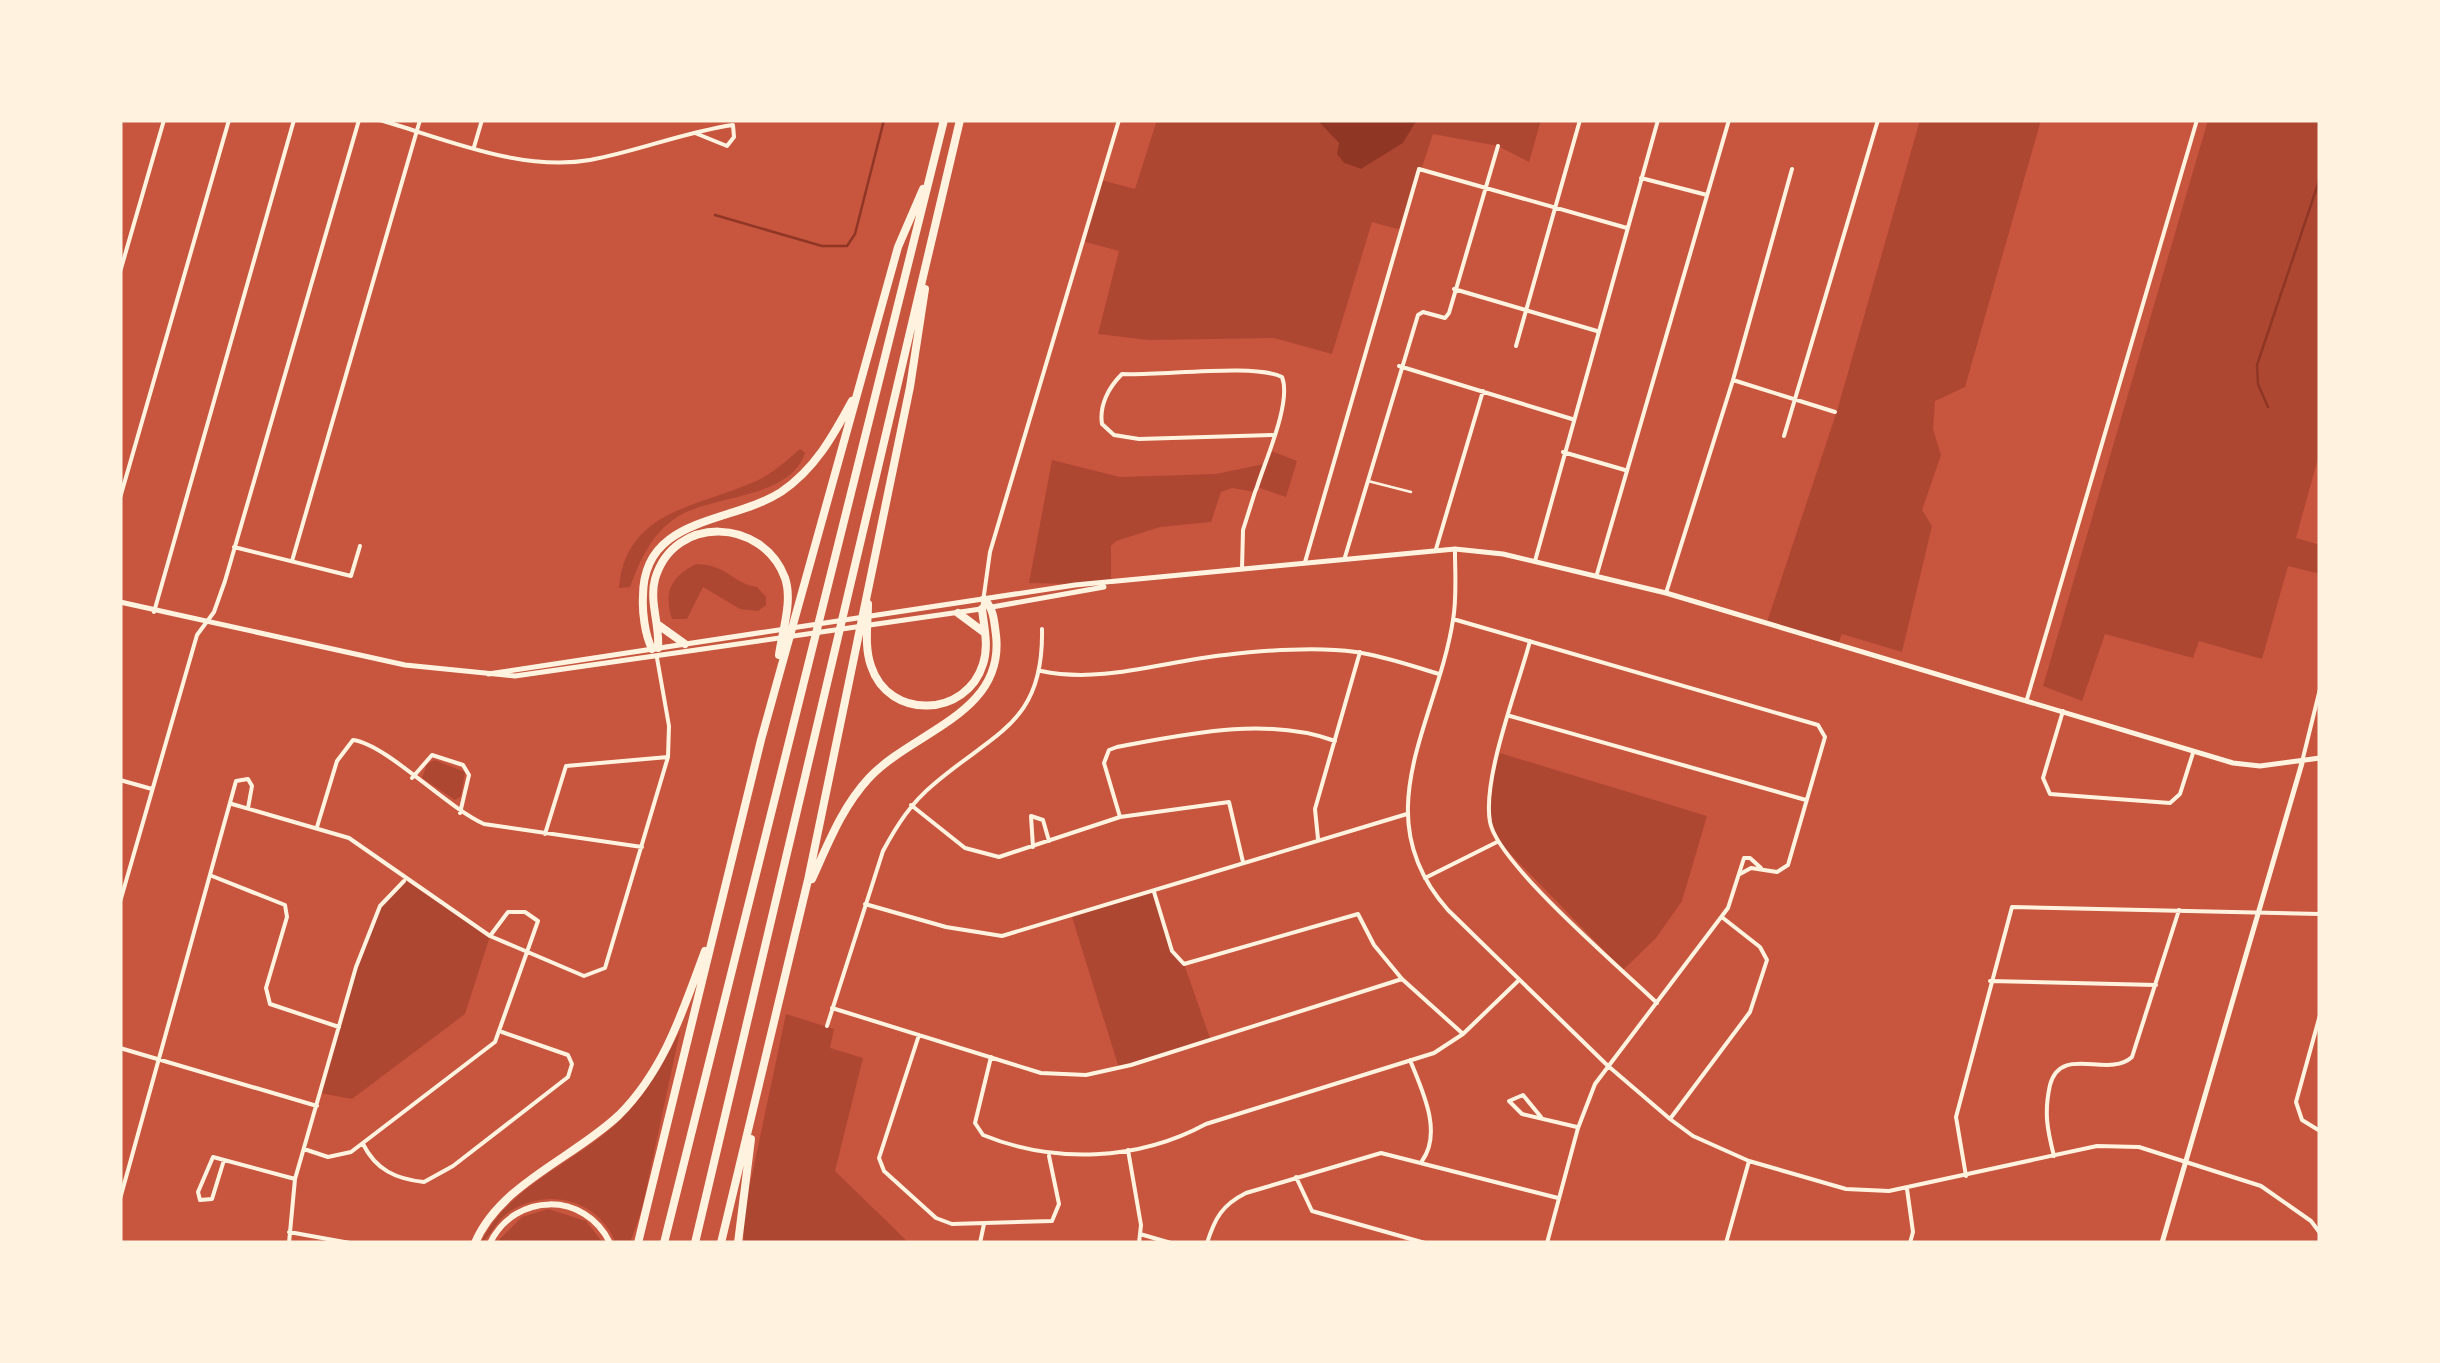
<svg xmlns="http://www.w3.org/2000/svg" width="2440" height="1363" viewBox="0 0 2440 1363" font-family="Barlow,sans-serif">
<style>
.green{fill:#ae4732}
.water{fill:#8f3625}
.lines{fill:none;stroke-linecap:round;stroke-linejoin:round}
.stream{stroke:#8f3625;stroke-width:2.5}
.service{stroke:#fff3e0;stroke-width:2.5}
.minor{stroke:#fff3e0;stroke-width:4}
.tertiary{stroke:#fff3e0;stroke-width:5}
.primary{stroke:#fff3e0;stroke-width:6}
.motorway{stroke:#fff3e0;stroke-width:8}
</style>
<rect width="100%" height="100%" fill="#c8553d"/>
<path class="green" d="M1167 120H1317L1339 143 1337 154 1344 163 1361 169 1403 143 1417 120H1541L1529 162 1498 146 1433 134 1401 230 1372 222 1332 354 1274 338 1148 340 1098 334 1119 251 1082 241 1101 180 1135 189 1156 123Z
M1920 120H2041L1965 387 1935 401 1933 429 1941 455 1922 510 1932 526 1902 652 1842 634 1838 643 1767 622 1837 411Z
M2208 120H2320V451L2296 538 2320 545V574L2288 566 2262 659 2199 641 2193 658 2105 634 2082 701 2043 686Z
M800 449 805 453C789 500 713 494 677 517 652 533 640 560 630 587L619 588C625 512 695 507 749 484 770 476 784 463 800 449Z
M1269 450 1297 461 1286 497 1257 487 1255 492 1232 488 1221 492 1211 522 1160 527 1116 541 1111 546V585L1029 583 1052 460 1120 477 1216 474 1264 464Z
M696 564C729 565 731 583 757 587L766 597V605L758 611 740 609 703 587 687 619H672C663 592 672 576 696 564Z
M1500 753 1707 816 1682 901 1656 938 1623 970 1498 841C1485 811 1491 784 1500 753Z
M435 760 465 772 461 796 455 800 422 778 427 764Z
M405 880 490 936 465 1014 352 1099 320 1093 356 967 380 906Z
M1154 892 1172 951 1184 964 1211 1041 1119 1068 1072 917Z
M786 1014 834 1029 830 1048 863 1058 835 1171 909 1243H744L743 1218Z
M680 1031 642 1209 630 1243H616C599 1201 551 1187 512 1210 497 1218 492 1235 481 1243 507 1188 570 1165 614 1126 643 1100 663 1065 680 1031Z
M548 1209 586 1221 603 1243H496L522 1217Z"/>
<path class="water" d="M1317 120H1417L1403 143 1361 169 1344 163 1337 154 1339 143Z"/>
<g class="lines">
<path class="stream" d="M715 215 822 246H847L855 234 884 120
M2268 407 2258 384 2257 365 2320 178"/>
<path class="service" d="M1368 481 1411 492"/>
<path class="minor" d="M380 120C445 139 521 172 590 160 639 151 684 132 733 125L734 137 727 146 695 133
M474 147 482 120
M1641 178 1707 195
M120 272 164 120
M1454 289 1597 331
M1516 346 1580 120
M1399 366 1572 419
M1733 380 1835 412
M1784 436 1878 120
M1563 452 1625 470
M120 498 229 120
M234 547 351 576 360 546
M1436 549 1483 391
M1455 551C1455 573 1457 598 1453 620 1437 723 1363 815 1448 910L1607 1065 1670 1119 1693 1136 1749 1161 1846 1189 1889 1191 2097 1146 2139 1147 2261 1186 2311 1221 2320 1233
M1345 557 1418 315 1423 312 1445 318 1449 313 1498 146
M292 561 420 120
M1535 561 1658 120
M1305 562 1419 169 1627 228
M1242 569 1243 530 1255 492 1257 487C1265 461 1292 402 1282 377 1255 363 1161 376 1122 374 1109 387 1099 405 1102 424L1114 435 1139 439 1273 435
M1597 574 1729 120
M1666 593 1733 380 1792 169
M982 609 990 552 1119 120
M154 612 294 120
M1453 619 1818 725 1825 737 1788 865 1777 872 1751 868 1740 874
M1530 641C1518 687 1482 778 1490 822 1497 863 1622 969 1657 1003
M1041 671C1103 684 1164 661 1225 655 1267 650 1315 646 1356 652 1384 656 1412 666 1439 674
M2027 699 2197 120
M2063 711 2043 778 2050 794 2170 803 2180 794 2193 753
M1510 716 1806 800
M2302 762 2320 689
M412 778 432 755 463 765 469 775 460 813
M120 780 152 789
M232 804 349 838 490 936 584 976 605 968 668 757 669 726 657 658
M911 805 965 848 999 857 1120 817 1229 802 1243 862
M1120 817 1104 763 1109 750 1117 747C1186 734 1267 716 1335 741
M317 827 337 761 353 740C386 744 446 807 484 824L642 847
M545 834 566 766 668 757
M1318 839 1315 809 1360 652
M1033 847 1031 816 1043 820 1049 841
M212 876 285 905 287 917 266 988 270 1004 339 1027
M1425 878 1497 842
M1154 892 1172 951 1184 964 1358 914 1374 945 1402 979 1462 1033
M120 902 197 635 214 612 225 581 359 120
M865 904 946 927 1002 936 1407 814
M1990 981 2156 985
M832 1008 1041 1073 1086 1075 1131 1065 1402 979
M2320 1015 2296 1102 2302 1120 2320 1131
M827 1026 883 851C897 825 911 803 934 784 996 731 1044 723 1042 629
M919 1035 879 1158 884 1171 936 1218 952 1224 1052 1221 1059 1204 1049 1156
M120 1048 317 1106
M991 1057 975 1123 983 1135C1054 1164 1138 1161 1206 1124L1434 1053 1463 1034 1518 981
M1410 1060C1422 1090 1443 1132 1422 1161
M1541 1117 1523 1095 1509 1101 1522 1114 1577 1127
M1670 1119 1750 1012 1767 960 1760 947 1723 918
M363 1144C376 1170 396 1179 424 1182L453 1166 568 1077 572 1064 568 1055 502 1032
M304 1149 328 1157 351 1152 495 1042 538 921 525 912H508L490 936
M1128 1150 1141 1225 1139 1243
M2054 1156C2047 1129 2044 1112 2050 1085 2061 1044 2108 1079 2132 1057L2179 910
M224 1160 212 1199 200 1200 198 1192 213 1157 295 1179
M1966 1176 1956 1117 2012 907 2320 914
M1296 1177 1312 1211 1425 1243
M1907 1189 1913 1232 1910 1243
M120 1199 236 781 248 779 252 786 248 808
M289 1232 350 1243
M1140 1234 1171 1243
M289 1243 295 1179 356 967 380 906 404 881
M980 1243 984 1224
M1207 1243C1215 1218 1222 1205 1246 1193L1381 1153 1558 1198
M1547 1243 1578 1128 1595 1084 1728 908 1744 858H1750L1761 868
M1726 1243 1749 1161"/>
<path class="tertiary" d="M120 602 405 665 515 676 981 609
M992 607 1104 587
M488 674 1075 585 1455 549 1503 554 1666 593 2233 763 2260 766 2320 758
M2162 1243 2302 763"/>
<path class="primary" d="M490 1243C515 1192 585 1191 610 1243"/>
<path class="motorway" d="M868 604C868 624 864 646 871 666 889 721 967 717 983 664 989 646 984 627 982 609
M958 613 985 633
M657 624 685 644
M658 648C660 625 649 602 655 579 674 514 763 518 785 578 793 601 782 632 779 655
M652 649C645 635 642 612 643 596 643 516 731 524 781 492 815 469 833 436 852 401
M812 879C828 844 842 807 869 778 913 731 1005 714 996 635 994 621 994 609 984 599
M475 1243C500 1184 574 1158 619 1115 665 1069 683 1010 705 951
M638 1243 761 740 898 247 923 189
M664 1243 944 120
M695 1243 960 120
M721 1243 808 880 910 387 925 289
M738 1243 751 1139"/>
</g>
<rect width="2440" height="1363" fill="none" stroke="#fff3e0" stroke-width="245"/>
</svg>
